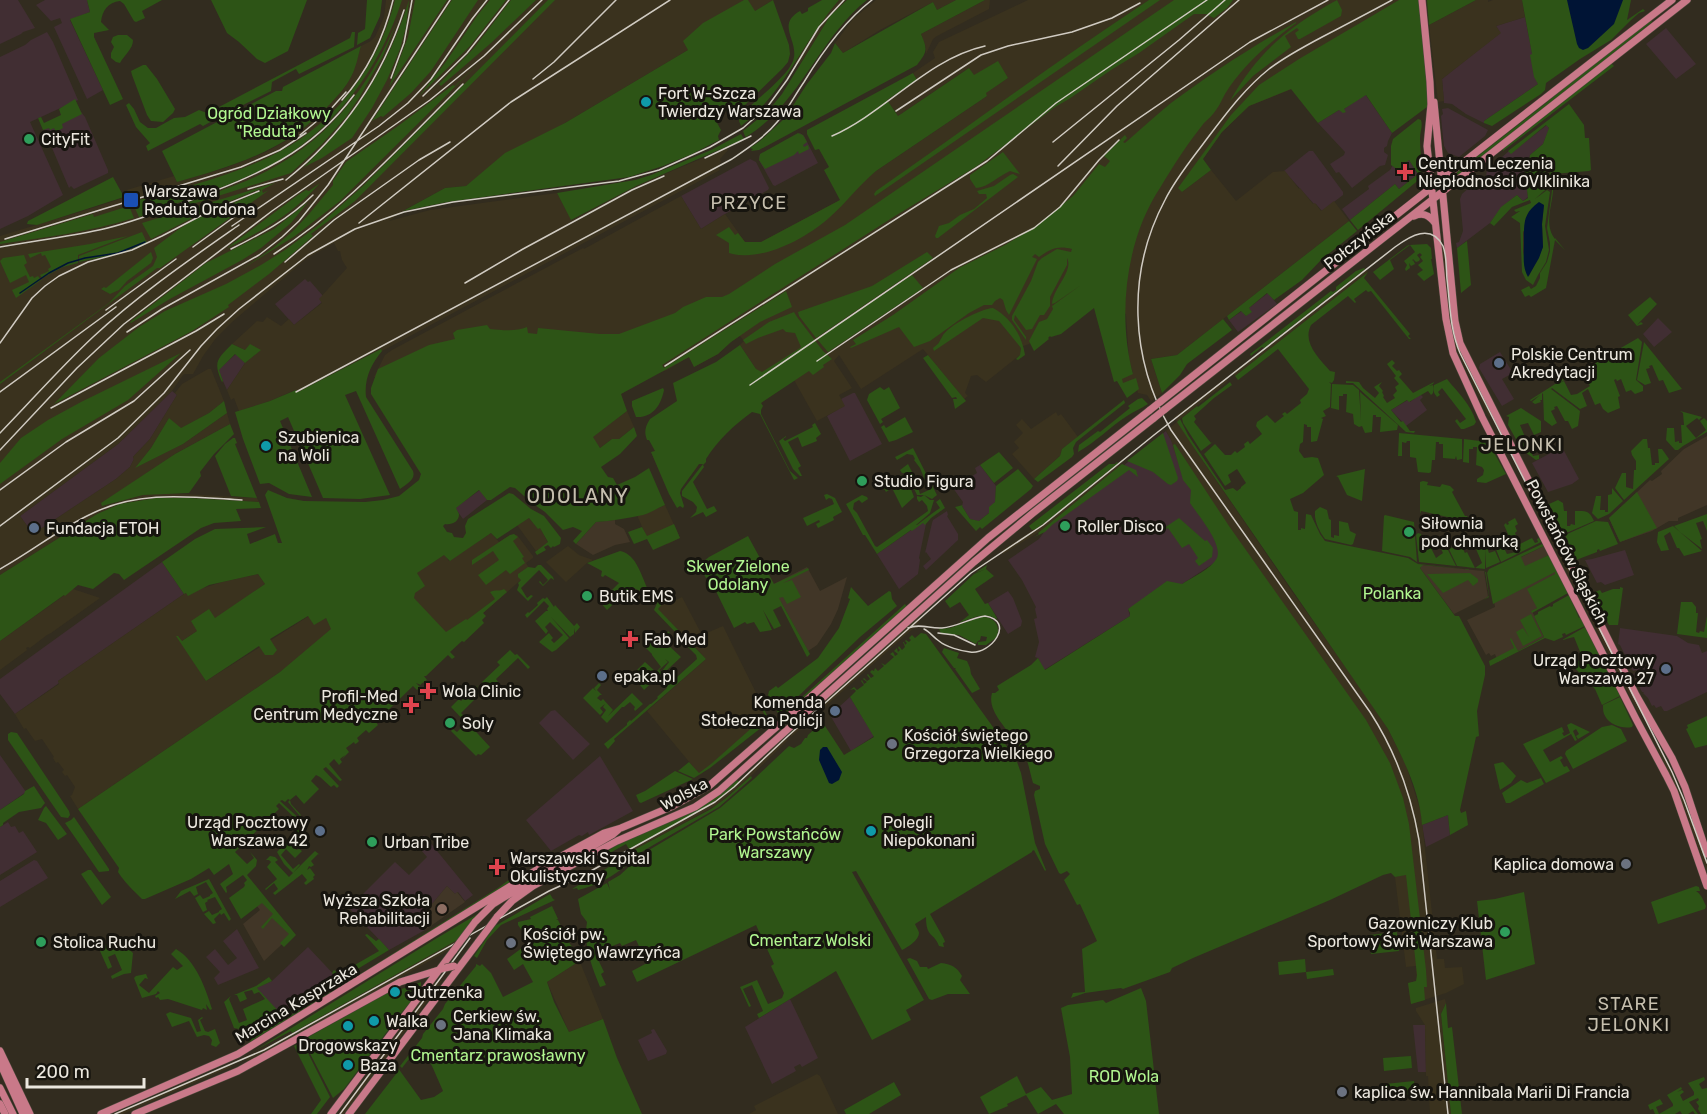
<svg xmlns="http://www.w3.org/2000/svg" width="1707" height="1114" viewBox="0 0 1707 1114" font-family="Rubik,sans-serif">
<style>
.commercial{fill:#412e33}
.built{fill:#3a321e}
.education{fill:#413627}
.green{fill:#2d5416;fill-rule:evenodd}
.water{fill:#001435}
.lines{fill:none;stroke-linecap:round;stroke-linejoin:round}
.stream{stroke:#001435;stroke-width:1.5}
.major-casing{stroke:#504a3e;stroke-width:8}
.major{stroke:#c97989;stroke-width:7}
.tram{stroke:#d0cbc2;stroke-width:1.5}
.rail{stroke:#d0cbc2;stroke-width:1.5}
.major-bridge-casing{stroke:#504a3e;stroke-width:8;stroke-linecap:butt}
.major-bridge{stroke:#c97989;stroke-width:7}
.culture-dot{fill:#0f9aa8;stroke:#17150f;stroke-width:2}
.leisure-dot{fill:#2e9e5b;stroke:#17150f;stroke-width:2}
.health-dot{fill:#e0444e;stroke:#17150f;stroke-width:2}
.transit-dot{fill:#1a4fb4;stroke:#17150f;stroke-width:2}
.service-dot{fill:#5c6f8a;stroke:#17150f;stroke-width:2}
.worship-dot{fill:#6b7280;stroke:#17150f;stroke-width:2}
.education-dot{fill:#8d6e63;stroke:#17150f;stroke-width:2}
.labels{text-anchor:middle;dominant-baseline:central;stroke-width:6;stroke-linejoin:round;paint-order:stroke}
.poi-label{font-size:16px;fill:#ece8df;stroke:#17150f;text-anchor:start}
.park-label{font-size:16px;fill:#b1f690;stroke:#17150f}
.street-label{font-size:16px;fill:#ece8df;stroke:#17150f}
.neighbourhood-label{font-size:18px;letter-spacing:1.5px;fill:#c6bfae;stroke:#17150f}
.quarter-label{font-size:20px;letter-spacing:1.5px;fill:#c6bfae;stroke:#17150f}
</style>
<rect width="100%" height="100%" fill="#322c1f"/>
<path class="commercial" d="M0 0H18L35 28 23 32 21 34 0 44Z
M45 0H87L90 12 70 20 103 90 87 99 54 27 62 23 60 18 51 21 36 5Z
M1525 17 1538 84 1484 121V123L1466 114 1452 104 1444 103 1442 79 1500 33 1496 26Z
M1666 28 1696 64 1676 79 1646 44Z
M47 32 53 42 78 100 30 122 63 195 28 216 0 229V57L25 45 31 40Z
M1365 94 1392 133 1388 141 1387 146 1384 148V152L1388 155 1385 165 1380 166 1352 188 1339 172 1336 173 1330 164 1344 155 1345 152 1318 123 1339 110 1344 109Z
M1448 108 1488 130 1485 136 1459 157 1448 153 1444 146 1442 128 1441 116 1443 114 1442 109Z
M81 112 85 117 108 170V173L74 189 71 186 69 188 44 129Z
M1547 125 1549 129 1543 144 1530 155 1529 162 1524 167 1528 197 1523 201 1517 195 1502 207 1490 223 1457 248 1456 243 1459 242 1463 231 1460 199 1462 194 1481 177 1483 179 1486 176 1487 170 1509 151 1511 153Z
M800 133 804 136 818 163 775 186 773 185 759 160V156L761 154Z
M1309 151H1313L1343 192V195L1322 211 1316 204H1314L1284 171Z
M750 159 756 162 769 188 768 190 725 214 701 229 681 196Z
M1409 160 1418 174 1399 189 1395 184 1350 220 1342 209 1369 189 1368 186 1390 170 1393 165Z
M305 279 308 282 310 281 323 296 322 302 294 325 275 304Z
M1268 293 1277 304 1238 332 1229 320 1242 311 1246 316 1249 308Z
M1658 318 1672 332 1654 347 1643 334Z
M1500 352 1513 373 1502 379 1514 399 1502 406 1479 368 1480 364Z
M236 354 245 363 227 390 218 370Z
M172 391 177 395 150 439 133 457 134 459 130 467 116 479 33 534 20 516 118 444Z
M853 393H855L882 444 850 461 827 416 844 406 841 399Z
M1420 394 1423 397 1420 400 1427 410 1406 426 1391 410 1408 400 1410 402Z
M1166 431 1234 550 1182 584 1128 609 1130 616 1044 670 1038 658 1035 657 1039 642 1034 619 1037 618 1035 609 1036 607 1022 580 1008 560 1039 539 1047 528Z
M1562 447 1579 479 1572 484 1548 492 1532 463Z
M980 465 996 486 995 502 989 513 979 521H977L970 519 962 506 963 502 953 488 977 473 975 468Z
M480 490 487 500 463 519 455 508Z
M947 511 948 515 947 516 958 534V540L926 570 923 566 931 559 926 552 925 553 932 523 933 520Z
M927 519 919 558 920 560 918 574 899 589 877 554Z
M1625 550 1634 575 1605 585 1601 582 1597 583 1585 560 1592 559Z
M162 562 184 594 58 681 59 683 15 714 0 694V679Z
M1008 591 1013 598 1022 621 1021 626 1008 634 988 603Z
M1620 628 1677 636 1688 643 1699 645 1702 653 1707 651V692L1667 711H1664L1661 706 1656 708 1654 705 1652 706 1648 698 1643 693 1644 692H1642L1633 674 1637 672 1636 670 1633 671 1620 645 1618 644Z
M850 697 874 736 851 751 830 715Z
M555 710 590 744 573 760 539 723 551 711Z
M0 755 26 792 0 810Z
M600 756 633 811 589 835 588 832 582 836 579 835 551 851 526 820Z
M1448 815 1450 835 1426 847 1422 825Z
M8 822 11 827 15 826 19 833 23 831 37 852 0 875V827Z
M424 835 473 895 465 901 458 892 455 894 447 886 417 922 425 930 389 950 349 908 395 862 409 875 427 857 415 843Z
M34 860 37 861 48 878 0 907V881Z
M237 929 259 968 218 985 214 978 220 972 206 957 215 949 228 965 237 958 223 941Z
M308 947 339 980 280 1014 256 988 272 981Z
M790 999 818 1058 802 1067 800 1064 794 1067 796 1071 772 1084 745 1027Z
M1413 1025H1425L1426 1072H1418Z
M654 1029 667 1051 666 1054 648 1061 638 1040 652 1033 651 1030Z"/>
<path class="built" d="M386 0H773L715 36 688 50 565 123 481 175 466 186 445 188 408 208 389 221 430 210 557 193 572 220 636 186 727 148 728 150 720 159 721 162 718 166 720 170 382 351 380 349 297 393 295 390 270 401 239 411 234 398 231 400 227 390 245 363 260 350H245L232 344 257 321 263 322 267 317 281 326 289 319 294 325 322 303 319 299 347 268 342 260 340 251H338L334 243 306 259 232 322 216 338 203 356 193 374H185L183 375 172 391 118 444 20 516 33 534 116 479 130 467 134 459 133 457 150 439 177 395 175 393 182 384 208 369H211L213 374 224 401 209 413 180 429 169 418 151 448 136 467 183 444 227 413 230 424 175 454 101 504 103 506 143 495 166 493 257 498 259 502 189 498H156L120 504 97 514 0 575V236L89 209 129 196 127 190 130 189 174 176 177 182 225 168 266 152 289 139 318 116 345 87 352 75 361 46 371 41 375 37 384 17Z
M839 0H847L830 16 800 64 795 63 822 19Z
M876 0H956L937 10 933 2 880 30 843 53 835 43 853 19Z
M985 0H990L989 9 937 36 933 39 926 54V48L921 34Z
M1028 0H1411L1292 89 1249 106 1222 132 1181 190 1182 192 1211 170 1236 201 1273 172 1285 171 1299 189 1300 188 1313 204 1315 203 1321 211 1334 201 1349 221 1177 355 1151 359 1162 393 1151 401 1147 395 1138 393 1134 380 1123 384 1120 379 1133 373 1129 359 1126 314 1091 295 1029 344 1023 346 1021 349 1020 355 986 382 977 375 971 376 965 393 968 396 964 399 923 349 861 389 839 355 834 361 852 388 839 395 845 406 817 421 794 380 741 417 704 456 696 469 672 498 651 452 655 451 652 443 756 369 740 345 744 341 740 336 731 342 718 354 694 367 689 357 667 370 656 374 632 387 621 394 624 404 374 377 385 355 392 350 583 248 584 249 681 196 701 229 725 214 745 242 754 243 761 242 840 200 876 171 987 96 985 93 1008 78 974 76 969 68 898 116 887 100 917 80 913 73 935 58 933 52 939 42Z
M1476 0H1488V2L1493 0H1522L1525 17 1496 26 1501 33 1442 79 1444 101 1438 102 1429 25Z
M1440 241 1446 253 1453 321 1492 415 1489 417 1454 344 1448 321Z
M1365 269 1368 272 1235 376 1233 373Z
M1226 378 1228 381 1179 420 1194 448 1291 590 1367 697 1388 729 1406 765 1421 812 1437 959H1444L1445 968 1462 967 1464 984 1446 993 1411 1004 1410 1000 1408 983 1417 981 1416 966 1406 967 1395 877 1406 874 1376 765 1182 474 1171 440 1166 431 1177 422 1174 417Z
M627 411 634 427 619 439H612L600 448 592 437Z
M1056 412 1058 416 1061 414 1078 437 1062 449 1060 456 1034 479 1012 454 1019 448 1014 442 1023 433 1016 425 1022 419 1031 429Z
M1118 463 1122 464 1042 530 1003 554 1001 551 1047 521Z
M665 505 680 538 668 544 646 536 637 515H642Z
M1540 510 1643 713 1639 714 1537 512Z
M529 518 537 527H540L548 543 536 551 517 525Z
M491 533 499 542 510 535H517L533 556V558L526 563 531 571 483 613 450 639 409 597 418 566 441 549 449 561Z
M568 546 579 555 593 560 587 563 566 582 546 562Z
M258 574 265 584 215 619 208 610 197 631 182 641 206 681 309 616 326 618 332 629 394 639 299 658 280 672 78 809 70 796 72 795 75 787 67 775 65 776 62 772 64 770 58 762 56 763 53 758 54 757 42 739 35 741 26 728 24 729 15 714 59 684 58 681 184 594 222 582Z
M73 589 100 598 51 633 47 635 30 648 28 647 26 648 27 650 0 670V641Z
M673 596 676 600 682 597 702 635 723 626 767 715 700 775 647 711 706 659 657 609 667 599Z
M917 618 920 621 913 629 908 633 791 737 790 732Z
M783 738 788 740 751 776 717 805 630 852 629 849 715 801 748 773Z
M1660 747 1689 809 1707 860V872L1685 810 1657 748Z
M459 939 451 949 267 1052 247 1061 245 1057 269 1046Z
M578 962H580L603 1019 569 1032 547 982Z
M442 981 344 1114H339L435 982Z
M1445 999 1446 1003 1441 1014 1451 1114H1430L1428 1076H1426L1425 1025 1416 1011V1008Z
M230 1064 232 1067 224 1070 123 1114H113Z
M817 1074 820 1076 838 1114H749L756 1110 754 1106Z"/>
<path class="education" d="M1707 436V505L1678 518V521H1669L1652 531 1620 542 1609 518 1650 480 1652 481 1662 474 1661 471 1684 449Z
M615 520V524L624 529 630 542 615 545 593 555 576 544 596 522Z
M1544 546 1549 555 1526 567 1555 568 1567 592 1532 611 1544 637 1498 662 1495 654 1491 656 1489 653 1486 655 1467 620 1495 607 1489 573Z
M1422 565 1484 571 1488 597 1454 614 1420 568Z
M807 567 820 591 847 577 838 609 831 624 817 645 808 651 781 602H766V588Z
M447 886 455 894 457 892 465 902 425 930 417 922Z
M264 900 273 908 294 933 264 961 243 924 260 910 257 906Z"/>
<path class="green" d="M87 0H162L142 11 145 18 136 22 134 21 124 4 120 1C108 2 102 11 101 22L109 30 94 33V37L123 99 110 105 70 19 90 12Z
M211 0H307L288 51 265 63 257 59 239 42 227 33Z
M367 0H382L380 16 370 38 357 45 358 33 365 29Z
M395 0H402C380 68 335 130 271 165 231 186 182 201 139 217L132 202C177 189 225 178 267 158 332 128 378 69 395 0Z
M409 0 406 27 400 49 387 80 372 108 352 138 322 158 304 167C355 118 388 68 409 0Z
M415 0H447L389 87 408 37Z
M452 0H478L431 71 411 93 383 117 381 116 372 121Z
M490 0H506L470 46 419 96 445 63 477 16Z
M511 0H536L491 43 441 86 439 84 474 48Z
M548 0H555L355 201 311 234 313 236 269 274 228 305 229 307 192 331 54 404 99 358 139 327 165 311 226 284 261 265 285 250 320 224 363 186Z
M744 0H748L755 11 773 0 789 45 790 54 788 62 782 69 743 107 722 112 718 115 716 121 721 130 718 136 719 140 692 154 663 166 629 177 447 202 403 211 445 188 466 186 505 153 565 123 688 50 683 41 703 23Z
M822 0H839C803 41 785 92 741 126L739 121 741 115C754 101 787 77 793 61 800 41 775 25 800 11L802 14 808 11V8Z
M847 0H867C819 38 800 104 746 137L745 136 743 131 768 111 782 94 830 16Z
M956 0H985L921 34C928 50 927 52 917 65L759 150 751 151 753 149 750 148 760 141 785 118 807 84 831 53 835 43 843 53 933 2 937 10Z
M1149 0H1160L875 196 874 194 876 191C967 128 1056 61 1149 0Z
M1174 0H1233L1227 8 1214 18 1206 14H1194L1139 53 1111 70 1069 99 1055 107 977 166 895 216 662 365 664 368 786 291 792 307 760 322 731 342 718 354 694 367 689 357 621 394 627 411 593 437 600 448 612 439H619L634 427 637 436 620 454 601 467 608 477 613 478 617 485 635 477 649 468 665 505C658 508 650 513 643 515 628 518 612 521 596 522L576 544 573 541 582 531 573 527 563 530 545 512 532 503 515 488 510 487 491 500H487L479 490 456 508 459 514C459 522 452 525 445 524L443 526 447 532 452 533 454 537 463 538 466 533 465 526 468 519 509 493 513 494 531 509 544 516 561 538 560 544 554 547 553 546 551 548 548 545 544 547 546 550 537 555 535 552 548 542 540 528 538 529 529 518 497 539 491 533 450 561 444 555 417 573 425 586 415 593 414 598 446 632 466 619 467 620 495 599 490 592C495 589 500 592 504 589L507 592 483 613 486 616 482 620 484 623 464 642 462 641 450 652 455 657 452 659 448 655 426 676H424L427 680 421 684V685L416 683 420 687 417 690 413 686 376 722 378 725 369 733 366 730 357 738 359 741 357 743 355 744 354 742 346 748 349 752 341 760 345 755 340 759 342 762 339 765 334 759 329 764 342 780 340 781 326 767 323 769 339 786 337 788 334 785 331 787 320 777 316 775 311 781 319 789 304 804 296 795 290 800 291 804 301 815 300 816 288 802 290 800 288 799 285 802 282 800 280 801 302 821 300 823 279 803 276 806 279 809 235 852 247 864 254 858 250 852 257 860 256 866 247 875 296 935 284 947 280 943 289 934 272 918 263 929 261 927 273 914 262 903 241 919 229 898 244 887 245 885 244 883 247 880 243 875 226 887 227 892 226 893 220 884 233 874 229 864 214 875 209 868 191 879 145 899H142C133 890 125 883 118 872L119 868 78 809 280 672 331 629 326 618 314 625 308 616 270 639 277 650 273 655H265L259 646 206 681 176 636H178L182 641 197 631 191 621 209 609 215 618 265 584 258 574 209 585 188 596 186 593 184 594 162 562 195 539 215 529 266 527 247 534 250 544 275 534 278 543H282L265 495 268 490 287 498 304 501 365 502 383 500 399 496 419 480 421 474 371 394V388L378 369 429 345 455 339 453 333 457 330 487 325 490 329C501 330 516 332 527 327L528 333 537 334 538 328 600 334H619L675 313 683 307 706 297H722L729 294 775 264 845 225Z
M1337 0 1342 10 1341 16 1300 39H1298L1295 33 1299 30 1297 28 1285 36 1291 47 1253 76 1230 101C1257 53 1288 27 1337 0Z
M1399 0H1419L1428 100 1427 107 1392 133 1366 95 1344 109 1346 112 1343 113 1339 110 1318 123 1291 89 1249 106 1222 132 1203 159 1211 170 1182 192 1178 188 1231 115 1259 85 1299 59Z
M1427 0H1476L1429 25Z
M1522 0H1631L1627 20 1643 9 1645 11 1639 13 1630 21 1611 40 1580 59 1546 83 1545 90 1541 94 1492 126 1484 123V121L1538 84 1534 77 1530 55 1532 54Z
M398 19 383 56 359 98 346 117 322 144 291 173 161 214C167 209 178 206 186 203 206 196 226 189 246 181 323 148 366 94 398 19Z
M1651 19 1652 22 1458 178 1457 172 1546 103 1560 91Z
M1296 22V23C1270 42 1242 66 1225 94 1222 99 1220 105 1216 110 1213 115 1208 119 1204 123 1188 143 1173 166 1160 188 1126 239 1117 315 1133 374L1122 379 1123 383 1136 378 1139 389 1127 398 1117 381 1114 382 1094 308 1061 334 1051 337 1050 336 1048 338 1049 339 1034 351 1029 341 1039 322 1047 319 1053 309 1052 306 1081 285 1055 303 1052 304C1053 288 1074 271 1067 258V265L1050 297V306L1044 315H1040L1032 329 1026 330 1015 315 1014 320 1026 337V340L1012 320V316L1031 281 1038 262 1042 258 1057 249 1071 252 1072 249C1058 245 1050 249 1039 257L1035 254 1032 257 1037 259 1009 315 1006 310 1003 300 1000 298 995 301 992 305H984L969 313 930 341 914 347 899 327 851 348 850 347 856 344 853 340 893 315 959 268 1005 245 1035 227 1073 196 1099 164 1105 167 1110 161 1104 156 1125 135 1127 138 1123 142 1125 143C1140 130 1155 116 1171 103 1210 74 1253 46 1296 22Z
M352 32H355L354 47 299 74 296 69 272 82 271 91 223 115 219 107 350 38Z
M118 35H127L133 40C133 49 125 54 120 63L116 62 111 58V53L114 47 111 42 113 37Z
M361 46C358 56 356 68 351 77 346 87 339 94 331 103 288 150 236 165 177 182L162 151 276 91H282L283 87Z
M483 59 340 201 295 236 242 269 273 248 293 231 309 214 333 185V181L346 162 398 126 453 85 455 86Z
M998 61 1008 78 986 93 987 96 876 171C859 185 846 203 830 217 807 238 761 263 729 253V243L716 235 729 227 735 235 738 233 745 242H761L840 200 824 170 829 167 819 149 815 150 807 134V130L913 73 917 80 887 100 898 116 969 68 974 75Z
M1611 63 1614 66 1503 151V148L1524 133 1531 125Z
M143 65H146L157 79 175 109 173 113 163 122 151 121 147 115 132 75 131 71Z
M75 99 82 114 62 124 63 128 56 132 54 128 50 130 49 128 43 130 38 118 41 117 44 123 61 115 59 109Z
M129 103 134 109 140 122 148 128H156L174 118 185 117 199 110 207 113 213 110 214 120 203 126 200 124 148 151 146 146 150 143 136 127 126 105Z
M1569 104 1584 125 1585 138H1589L1591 170 1589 171 1553 174 1552 177 1549 174 1551 172 1545 166 1543 167 1539 162 1552 181 1551 187 1544 191 1535 199 1547 190 1550 192 1545 226 1549 250 1546 262 1538 275 1533 285 1526 280 1522 272 1520 223 1511 217 1520 211 1516 212 1514 210 1531 203 1530 200 1512 207 1494 226 1490 223 1501 207 1517 195 1523 201 1528 198 1524 167 1529 162 1530 155 1543 144 1549 128 1546 125 1511 154 1508 151ZM1544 205 1542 224 1543 247 1529 276 1523 252V232Z
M1418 119 1421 120C1423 127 1420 131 1420 139 1420 153 1423 164 1421 178L1358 230 1350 220 1395 184 1399 189 1418 174 1409 160 1398 170 1391 165V146L1393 139Z
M798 133 803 135 807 142 803 145 804 147 808 145 809 149 799 154 798 151 794 155 765 169 759 160 760 154Z
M741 134 744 139 636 186 571 220 557 193 635 180 651 175 711 150Z
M1003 152 1020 174 1010 171C998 176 989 187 976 188L970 179V175Z
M1013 174 1018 177 938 238H936L935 236 939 226 949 223 960 215 974 209 987 198 986 194H979L977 191 994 186 1010 175Z
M113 177 124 197 37 225 27 224 28 221Z
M275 183 262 190 263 193 269 190 160 268H157L0 384V382L109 303 125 286 153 266 157 257 154 248 179 229 194 220 261 191 260 189 208 210 151 239 142 223Z
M320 183C293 214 264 230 227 248L298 195 306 190 309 191Z
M1553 183C1555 200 1542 223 1555 239V238L1565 250 1555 240 1546 288 1531 297 1529 295 1525 297 1521 290 1529 286 1531 289 1536 286 1540 278V273L1547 262 1550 251V243L1547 228Z
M308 202 291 223 261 248 242 260 168 300 131 323 130 322 206 263 274 229Z
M129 206 134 218C90 232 45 237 0 244V242L93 214 94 217Z
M1349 221 1357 231 1321 260 1302 280 1274 300 1267 293 1249 308 1252 312 1246 316 1241 311 1229 320 1227 316Z
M142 232 147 243 117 254 79 262V256Z
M128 236 78 255V263L63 267 42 278 40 275 49 271 48 269 51 267 45 255 42 256 41 253 30 258 28 254 90 244Z
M1467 241 1471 285 1461 293 1457 248Z
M1427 244 1431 248 1432 259H1431L1434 274 1424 281 1417 274 1423 270 1418 265 1423 261 1420 257 1422 255 1420 253 1417 255 1420 259 1419 261 1416 262 1413 259 1412 261 1413 260 1415 264 1411 266 1409 263 1410 268 1406 271 1405 269 1407 265 1404 261 1415 252 1410 245 1390 260 1394 269 1380 280 1373 272 1407 246 1409 245Z
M151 252 153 258 151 263 127 281 119 290 110 294 101 289 104 287 106 288Z
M927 252 933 258 816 338 799 316 798 312 872 286Z
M24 255 27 263 24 265 30 277 33 276 34 278 38 276 41 280 16 298 12 290 29 282 26 275 10 283 0 261 3 258Z
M1364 268 1365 269 1264 348 1262 347 1251 356 1250 354 1331 291 1333 292 1336 290V287L1356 271Z
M1368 272 1364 278 1410 334 1408 336 1411 339H1409L1371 291 1368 292 1366 290 1354 299 1356 302 1355 303 1348 296 1311 325C1302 343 1319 358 1330 371L1335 372 1334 380 1332 383 1329 382 1331 384 1330 407 1323 411 1326 416 1321 418 1323 419 1317 441 1311 442V427H1307V425L1304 424 1303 442 1300 444 1299 451 1304 458 1312 457 1318 458 1324 475 1303 493 1290 499 1294 511 1298 512V530H1301V528L1305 529 1306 514 1311 515 1320 534 1325 541 1408 558 1418 564 1484 571 1486 572 1489 596 1483 600 1489 597 1485 571 1423 565 1420 568 1455 616H1459L1485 666V675L1477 711 1479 736 1476 737 1460 810 1461 813 1466 811 1468 825 1450 835 1448 815 1422 825C1420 791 1403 759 1388 729L1194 448 1177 422 1180 419 1188 435 1225 490 1233 488 1237 491 1241 488V487L1246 483 1237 469 1228 475 1231 482 1225 486 1204 454 1215 444 1225 455H1231L1235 451 1237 453 1245 447 1244 444 1248 441 1250 444 1262 434 1256 426 1257 422 1267 415 1275 423 1284 416 1282 414 1285 412 1287 414 1301 403 1300 400 1307 394 1309 389 1278 349 1238 380 1235 376Z
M912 275 923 288 828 352 817 339Z
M1650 297 1657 304 1637 325 1641 322 1643 324 1637 326 1628 315Z
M993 308C1010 317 1022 335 1025 355L1018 360 1016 359 1020 355 1021 348 999 321 983 318 934 351 933 348C941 342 938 343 942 337 947 326 980 309 993 308Z
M794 312 797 317 823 351 832 359 823 365 824 367 813 375 809 371 761 403 763 406 761 410V414L790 471 798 478 794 480 760 414 752 412C734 425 718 440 706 459V462L703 465 704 467 693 482 707 509 714 506 717 511 706 517 703 512 690 518 696 512 697 507 693 502 682 496V491L703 464H699L681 489 680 493 684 506 683 508 680 506 677 508 669 494 651 452 655 451 649 440H647C644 432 645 427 650 419L677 401 673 383 716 362 740 345 756 369 762 372 800 348 801 347 795 333 786 332 783 329 758 338 746 344 743 340 769 322Z
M1223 319 1232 330 1187 364 1180 375 1162 393 1151 359 1177 355Z
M1638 338 1642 342 1636 380 1643 386V391L1635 394 1631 390 1626 392 1621 379 1617 381 1616 379 1614 380 1620 396 1618 397 1620 408 1608 413 1603 409 1600 403 1595 405 1588 389 1582 393 1587 406 1580 409 1552 388 1551 389 1580 411 1578 426 1572 429 1568 421H1565L1557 406 1554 407 1555 409 1551 411 1557 423 1552 426 1544 420 1543 393 1542 394V400H1540L1541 402 1535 404 1532 402 1540 395 1531 401 1530 400 1563 379 1564 380 1560 383 1564 381 1571 395 1577 394 1590 386 1584 377 1579 380 1576 374Z
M1644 342 1682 389 1669 393 1663 380 1659 381 1652 365 1649 366 1650 368 1646 369 1651 383 1645 385 1637 380Z
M232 344 245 350 250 344 261 350 245 363 235 354 219 370 223 381 222 382C213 362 217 359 232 344Z
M381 349 382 351C371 364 364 379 366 397L413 471C416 480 406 484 400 489L356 391 345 395 390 495 360 499 323 498 288 417 280 421 312 497 289 494 269 483 260 484 243 439 235 412 270 401 296 390 298 392Z
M181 353 128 400 62 439 0 484V463L21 438 48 420 81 402Z
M928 355 966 401 955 409 953 399H957L956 397 952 398 923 358Z
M1392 360 1395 363 1392 366 1397 371 1399 370 1402 374 1399 377 1413 393 1434 382 1433 384 1429 386 1433 385V393L1431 395 1428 391 1409 402 1407 400 1391 410 1401 422 1403 421 1410 431H1415L1414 433 1406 432 1353 383H1346V381L1359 382 1363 388 1375 398 1379 393 1374 387 1382 382 1379 386 1383 391 1382 392 1384 396 1383 397 1387 403 1395 398 1393 395 1397 391 1395 387 1399 384 1394 378 1396 376 1387 364Z
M1447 379C1458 393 1471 404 1476 422L1474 425 1464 429H1461L1455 421 1457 419 1460 423 1466 419 1442 388 1438 392 1440 395 1437 397C1434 393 1432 390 1434 385Z
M1230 382 1232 385 1214 398 1194 416 1196 419 1194 422 1211 443 1214 441 1201 451 1183 423 1182 418 1197 406 1198 407Z
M1332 384 1353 385 1359 390 1361 421 1360 392 1398 425 1397 430 1380 432 1381 417H1376V415H1373L1372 432 1365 433 1362 426 1359 427 1354 424 1353 414 1346 412 1347 394H1343V396H1339V410L1331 408Z
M880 387 884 390 889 387 900 408 881 419 883 422 880 424 867 400 869 394Z
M663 388 664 390C661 405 653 418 636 417L632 406V401Z
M1142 398 1148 404C1141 409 1134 411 1127 416 1110 427 1096 442 1078 452L1079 445 1098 431 1100 432 1130 408 1128 406 1138 399Z
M1124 400 1125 403 1076 442 1073 448 1074 454 1072 457 1038 482 1034 479 1060 456 1062 449Z
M224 401 227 413 183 444 135 468 151 448 169 418 181 428 209 413Z
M1521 408 1541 421V432L1534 435 1528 423 1520 425 1533 456 1539 455V459L1536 460 1522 450 1508 425 1509 417 1506 416Z
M1680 411 1702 417 1699 420 1697 418 1686 426 1696 438 1706 430 1700 421 1704 418 1707 421V432L1683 446 1678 450H1675L1666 440 1667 428H1674L1675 442 1679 441V443H1682L1681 425H1684L1683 413Z
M905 417 913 432 896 440 889 442 881 427 884 425 886 428Z
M815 423 821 434 816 438 817 441 802 447 798 437 788 442 801 466 798 468 802 476H800L793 469 779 441 786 436V437L783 439 785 441 813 427 812 425Z
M230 424 234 434 214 454 200 472 201 476 189 493 143 495 102 506 101 503 175 454Z
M1163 433 1178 478 1177 481 1171 485 1168 484 1153 472 1127 461Z
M1399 433 1462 439V459L1457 460 1456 456 1455 459 1443 458V444H1439V442H1436L1435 460H1432L1431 472 1429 473 1418 472 1416 458 1410 457V441H1407L1406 443 1402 442V456H1398Z
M233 438H235L237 443 235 444 257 498 231 496 215 456 225 444Z
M1464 439 1488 442 1506 474 1486 483 1477 482V479L1483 475 1484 470 1482 467 1476 465 1477 447H1473V449H1469V463L1463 462Z
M1643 439H1647L1648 448H1650L1652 465H1655V463H1659L1658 449H1662L1669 459 1624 500 1615 488 1622 473H1626V487L1633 489 1634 470H1636V461L1632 455 1631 451Z
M1175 444 1229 526 1366 720 1390 763 1403 798 1409 824 1426 970 1427 987H1424L1425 1000 1411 1004 1408 983 1416 981 1417 975 1406 875 1395 877 1391 873 1383 875 1330 900 1193 958 1172 968 1170 972 1123 989 1121 988 1085 993 1071 998 1073 993 1085 992 1082 949 1097 941 1080 904 1077 905 1064 880 1070 874 1067 871 1061 874 1059 873 1045 844 1034 795 1035 791 1040 789V786L1033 783C1030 773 1028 760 1023 751 1013 734 986 713 992 693H995L999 690 997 686 1031 665 1038 658 1045 670 1130 616V613L1128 609 1167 581 1182 584C1193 577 1211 569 1217 558 1223 544 1198 515 1190 503L1191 490 1183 480 1173 445Z
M913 448 937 495 932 499 924 495 930 500H934L930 513 916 525H917C925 519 932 513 940 508L936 502 940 499 945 508 931 518 925 525 923 523 912 531 911 530 877 554 865 535H863L846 504 862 495 867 497 868 499 862 503 859 500 854 503 853 509 857 513 875 546 877 547 928 511 927 506 922 500 919 502 917 499V496L921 497 924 495H917L907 474 902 473 900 470 908 464 916 480 920 494 929 490 920 468 914 460 915 459 913 455 907 454 897 460 895 457Z
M999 452 1013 468 994 483 980 465Z
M1117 462 1118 463 1047 521 1036 529 1032 530 1029 526 1109 464H1115Z
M1122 464 1136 470 1138 477 1129 470 1052 525 1045 532 1034 537 1039 534 1038 533Z
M1018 469 1033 486 1031 489 982 529 980 527 976 531 955 507 963 505 962 506 970 519 979 521 989 513V507L995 502 996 486Z
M1365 469 1362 501 1347 495 1338 477 1336 476Z
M903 475V478L905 483 909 484 914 497 902 508 892 488 886 492 882 485 892 479 893 482 898 479 900 476Z
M1423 481 1428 482 1427 485 1440 487 1442 484 1450 486 1454 490 1452 492 1465 516H1467L1470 521V525L1465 524V521L1421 511 1420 514V482Z
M1612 488 1623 501 1609 514 1598 519 1592 513 1596 496H1601L1600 510H1605V512H1608V495L1612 494Z
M1637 492 1657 528 1620 542 1609 518Z
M827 494 835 498 842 512 833 517 834 520 818 528 816 524 820 522 819 520 807 526 803 518 834 504 832 499 829 498 826 500 824 495Z
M156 498H189L259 502 261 508 236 509 241 521 214 523 201 528 124 580 119 574 114 573 93 589 78 585 65 596 64 595 0 641V575L97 514 120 504Z
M1558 500 1563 503 1564 511H1567V526H1570L1571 524 1575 525V511C1586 511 1589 510 1594 521L1564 534 1549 504Z
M1320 507 1327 510 1329 519 1331 520V537L1334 538V535L1339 536V521L1348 523 1350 531 1356 534 1353 544 1351 545 1325 539C1319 531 1314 521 1315 511Z
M1707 514V531L1703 521 1696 523 1702 539 1700 540 1702 549 1680 532 1674 526Z
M1385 515 1414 522 1417 562 1410 557 1382 551 1384 516Z
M1179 518 1205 541 1207 540 1213 548 1212 557 1199 566 1195 561 1198 558 1189 544 1182 548 1168 528 1165 530 1164 528Z
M1515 518 1518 524 1515 526 1517 531 1515 533 1520 544 1532 538 1535 543 1538 542 1537 539 1539 538 1541 542 1501 562 1494 544 1501 542 1507 554 1516 552 1504 525 1506 523 1507 525 1509 524 1508 522Z
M1596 521 1608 522 1618 544 1600 551 1599 549 1597 550V552L1576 560 1565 535Z
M674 524 680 538 653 550 647 539 634 544 628 532 642 527 647 536Z
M1673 526 1702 551 1684 556 1679 548H1677L1670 532 1664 536 1669 550 1661 551 1657 542 1658 532Z
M1418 533 1421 534 1425 543 1428 542 1436 558 1443 553 1437 541 1441 537 1442 538 1456 566 1419 562 1416 535Z
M514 534 518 537 513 541 524 557 522 558 525 563 510 574 506 570 486 585 478 575 499 560 493 551 472 565V560L510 535Z
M748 536 774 584 808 568 809 570 783 583 792 580 801 597 787 604 783 597 779 598 810 654 807 657 781 606 773 610 781 626 774 629 763 610 772 630 760 632 754 622 747 624 745 622 734 628 709 577 706 578 699 565 709 557Z
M1458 539 1465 553 1467 552 1475 568 1482 563 1476 549 1486 544 1489 553 1495 551 1500 562 1486 568V549L1485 569 1457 566 1447 545 1452 548 1456 545V540Z
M1542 544 1544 546 1521 557 1525 566 1549 555 1568 593 1532 613 1531 611 1537 608 1527 589 1555 574V572L1493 604 1487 573 1489 569Z
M620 551C637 554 642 578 649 592L647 594 631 587 607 610 600 602 619 583 605 575 603 577 601 576 602 571 587 563Z
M538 565H541L553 577 554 580 551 578 543 586 539 582 540 581 543 585 548 580 539 570 521 588 527 598 531 595 533 596 528 601 517 590 519 585 518 583 521 580 518 577V574L528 567 535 568Z
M987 565 986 569 994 576 975 589 985 604 988 603 997 618 996 619C984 611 971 619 959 623L969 615 960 602 950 608 945 601 974 574 986 569 975 573Z
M1470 573 1478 579V582L1473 586 1468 580 1443 593 1427 574Z
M851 587 868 606 889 591 891 592 892 599 897 606 860 637 785 709 778 713 768 695 769 691 776 686 778 688 818 658 839 628 850 599 848 598Z
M1620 587 1623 588 1618 625H1609L1593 593 1600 590 1602 593 1613 589H1620Z
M1569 595 1579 618 1581 617 1585 626 1566 635 1565 633 1562 634 1563 637 1554 641 1545 638 1490 666 1489 661 1514 648 1510 639 1511 638 1518 651 1544 637 1534 616 1538 614V612L1550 606 1551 607 1553 606V604Z
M547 597 554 607 555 605 574 626 577 623 580 627 575 633 574 628V634L570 637 551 617 569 638 556 650 552 652 539 642 549 633 553 638 551 640 554 643 563 635 550 622 545 627 548 631 546 634 535 621 546 611H548L547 609 549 606 544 601 527 618 525 615 528 612 529 613 538 605 537 603 543 598 545 599Z
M659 599 663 603 658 609 706 659 614 739 615 741 608 749 604 744 627 725V723L630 720 631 721 650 704H651L658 698 657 697 667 688 666 687 697 659 696 655 677 636 678 635 654 610Z
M1681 602H1692L1696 607V613H1698L1696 632 1699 633 1700 631 1704 632 1707 616V638L1677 634Z
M905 604 907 607 784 716 780 717Z
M1531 614 1542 636 1523 646 1516 632 1523 628 1529 637 1520 620Z
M981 617C994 616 1002 626 996 638L986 645H978V642L986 641 987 637 981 636 980 640 978 641 976 644 959 635 941 633 939 629 950 628Z
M1585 627 1620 696 1602 705 1595 689 1571 664 1583 659 1574 637 1562 640Z
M669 631 670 635 664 640 667 643 661 648 667 644 681 657 664 673 662 671 669 662 665 659 668 662 659 670 662 673 644 690 632 675 645 662 656 672 661 667 652 655V654L643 645 650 639 655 643Z
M921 633 926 634 1016 759 1021 773 1035 843 1046 870 1045 871 1034 850 1032 851V852L930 914 944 939 945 942 943 943 944 947 939 946C934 932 926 938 926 917L915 924C915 925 919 931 919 933 919 940 908 947 902 950L856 871 852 872 924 1000 906 1010 911 1020 872 1040 836 971 759 1018 757 1014 763 1011 752 985 743 989 751 1006 749 1007 740 987 757 980 768 1004 782 998 784 993 771 966 774 964 756 925 637 982 632 971 647 963 636 940 622 946 620 943 595 953 604 972 601 974 606 985 600 987C592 967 583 945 587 922L581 914 578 899 607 883 610 890 608 882 620 875 644 853 720 808 754 779 789 746 794 748 801 744 805 738H807L808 735 819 725 825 726 844 755 874 737 850 697 856 691 854 689 850 690 854 687 857 690 864 685 861 681 862 680 864 684 867 682 863 679 864 678 867 681 870 679 867 675 868 674 871 678 874 676 870 672 872 670 874 671 875 668 878 671 884 666 881 663 885 665 894 657 890 654 893 652 895 656 898 654 894 651 897 648 898 652 900 650 898 648 899 646 902 650 905 647 903 642H904L905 645 907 643 905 641 906 640 909 642 911 640 909 638 912 635 915 638Z
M944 648 959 653 957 658 967 661 970 668 971 674 980 689 972 693 955 669 956 668H954L942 652Z
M510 650 515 655 517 654 530 667 528 669 518 658 496 679 498 682 491 690 498 695 495 698 482 682 500 665 497 662Z
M599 683 601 685 597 690 602 695H600L597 698 601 701 603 699 613 710 608 716 632 693 643 704 635 711 634 709 635 707 630 702 624 707H622L607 723 601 717 606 710 603 707 605 704 600 708 603 712 600 715 583 698 593 688 596 691 594 688Z
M478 685 477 687 478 691 473 696 475 699 461 713 468 720 467 722 490 747 481 755 478 754 476 756 451 731 453 729 457 732 466 723 451 707 459 699 461 701Z
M759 697 768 718 766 724 710 768 694 778 678 771 689 762 699 773 711 764 765 716 757 698Z
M1620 697 1633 725 1632 727C1622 729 1610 725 1605 716 1603 713 1603 709 1603 705Z
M1707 716V745L1695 748 1686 729 1688 728 1687 725Z
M1571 723 1590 732 1578 739 1576 736 1579 734 1576 729 1573 731 1577 740 1575 741 1571 734 1543 750 1550 762 1561 756 1563 758 1560 760 1564 767 1567 766 1570 771 1546 783 1523 744 1562 727 1564 732 1562 733 1564 736 1570 733 1567 725Z
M1612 725 1621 729 1627 741 1573 769 1565 754 1566 751 1602 727Z
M11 732 17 733 69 811 70 815 68 818 61 817 8 740V734Z
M1503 762 1516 776 1511 783 1500 790 1494 764Z
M675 771 693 779 641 803 639 802 636 795 645 791Z
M751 776 752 778 719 807 643 851 634 858 630 852 711 809 726 798Z
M1541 778 1544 784 1510 803H1506L1502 793 1521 780 1527 783Z
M737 780 739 782C706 811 667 828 629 849L626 844 608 854 605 853C627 836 657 828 682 816 702 807 721 795 737 780Z
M34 786 45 803 41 808 19 812 3 823V825L0 827V810L24 794 25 791Z
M46 806 67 834 58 840 46 823 38 820 44 808Z
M74 817 109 869V871L99 872 65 823 71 820Z
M297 830H300L302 831 294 839 299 846 297 848 296 845 292 847 293 848 295 847 296 850 299 849 302 851 295 858 286 849 281 855 293 869 299 864 300 865 293 873 284 864 277 852Z
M315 851 320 855 318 854 311 861 314 865 311 867 309 866 307 870 310 868 315 875 313 877 314 879 306 885 304 883 307 880 302 874 275 895 273 893 278 889 274 883 266 890 265 889 277 879 267 867 271 862 269 860H266L270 856 275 857 278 860 275 862 289 877Z
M629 858 627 860 628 864C614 876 596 886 578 890L577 888 572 889 619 861 620 863 629 858 631 859Z
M88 870H91L111 897 102 905 81 874Z
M514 876 516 878 511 882 250 1042 249 1040 349 981 498 888Z
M209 879 231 919 229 921 224 913 221 915 220 913 214 919 216 923 213 924 204 914 209 911 212 915 219 912V911L222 909 215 897 207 900 208 901 205 903 207 910 203 912 195 898 200 895 203 899 210 896V895L213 893 206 882 196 887 198 894 194 896 190 891 175 899 181 891 167 897Z
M1696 886 1699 887 1700 891H1696C1702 895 1703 900 1706 906L1705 909 1658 924 1651 902Z
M1524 892 1535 964 1486 980 1477 901 1495 899Z
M550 894 553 899 555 900 501 925 487 940 477 958 474 956 495 926Z
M552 906 558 919H556L558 920 570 944 576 951 580 962H578L547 982 554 1002 569 1032 603 1019 617 1058 642 1114H365L396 1074 398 1068 421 1100 434 1097 443 1091 432 1066 419 1046 402 1068 400 1066 422 1038 423 1034 443 1009 445 1004 476 966V964L480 966 482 964 491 973 503 997 533 982 523 964 514 970 507 959 530 942 518 925V922L531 919 530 917Z
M481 912 459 939 292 1033 291 1031 254 1051 437 938Z
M1397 932 1399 951 1371 954 1369 935Z
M367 934 376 941 379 939 389 950 253 1032 234 1028 224 1002 231 996 229 999 239 1023 247 1020 243 1009 265 999 259 992 254 994 252 990 244 992 247 999 240 1002 237 995H234L256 986 269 977 272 981 257 988 281 1014 338 980 332 973 334 970 339 974 379 951 365 935Z
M113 940H119L133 953 131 973 124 974 112 979 111 976 122 970 115 954 108 957 112 967 108 969 100 951 101 948Z
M176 949C196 961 205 987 212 1009L210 1010 206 1004 207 1010 203 1008 202 1010 168 999 160 1000 158 997 156 998 155 996 160 993 158 991 156 994 142 998 134 978 136 976 146 974 148 979 145 978 139 985 149 993 173 967 177 970 183 966 171 954Z
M910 958 917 961 920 967H927L928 969 941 963C951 964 957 967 962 976L960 980 970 994H948L932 1000 929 999 907 959Z
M1305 959 1306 972 1333 969 1334 975 1307 979 1306 972 1279 975 1278 962Z
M421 982V989L398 1017 344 1089 333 1098 303 1040 389 992H393Z
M1141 988 1146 1001 1159 1114H1064L1056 1104 1038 1114 1026 1095 1007 1104 1008 1106 989 1114 980 1097 1017 1076 1026 1094 1041 1087 1052 1100 1072 1094 1070 1057 1061 1008 1068 1005 1103 1000 1106 1003Z
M1446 1003 1448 1028 1452 1027 1462 1114H1451L1441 1014Z
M170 1012 191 1018 197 1032 201 1031 198 1020 202 1017 203 1018 200 1020 205 1031 208 1032 215 1029 220 1043 216 1047 211 1045 212 1040 209 1036 204 1035 197 1037 189 1021 172 1027 166 1014Z
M300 1043 304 1045 330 1097 317 1114H311L321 1100 294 1046Z
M1411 1056 1412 1068 1384 1071 1383 1058Z
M1704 1077 1705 1080 1699 1084 1702 1089 1707 1088V1114H1701L1698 1109 1699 1106 1696 1102 1699 1100 1698 1098 1689 1102 1698 1114H1695L1693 1111 1688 1114H1682L1680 1111 1675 1114H1655L1653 1109 1650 1110 1648 1105 1660 1099 1663 1104 1656 1107 1659 1114 1673 1106V1104L1667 1095 1681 1087 1682 1089 1677 1092 1682 1090 1684 1092 1680 1095 1683 1101 1694 1095V1092L1688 1083Z
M1414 1081 1415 1094 1387 1097 1385 1084Z
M894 1082 901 1095 869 1114H846L844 1110Z"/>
<path class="water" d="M1567 0H1623L1614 24 1588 48 1583 50 1579 48 1577 44Z
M1539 202 1544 205 1542 224 1543 247 1539 258 1528 277C1522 266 1524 256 1524 244 1524 225 1522 214 1539 202Z
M823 747H827L842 772 839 780 832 784 829 783 819 760 820 750Z"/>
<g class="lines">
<path class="stream" d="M20 293 49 273 68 263 85 258 118 253 145 242"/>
<g class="major-casing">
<path id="major" d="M1422 0 1430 82 1431 104 1427 146 1446 319 1453 353 1482 417 1636 719 1666 775 1674 791 1707 886
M1434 102 1455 321 1460 343 1529 481 1551 520 1569 561 1636 695 1672 758 1685 787 1707 854
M1414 216C1423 212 1429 215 1435 223
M1160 402C1330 267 1500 132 1672 0
M1164 410 1687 0
M497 917 512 901 533 886 617 841 695 807 719 791 974 562 1033 513 1154 418
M475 922 493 904 501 899 612 835 619 829
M0 1051 30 1114
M0 1063 23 1114
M0 1088 13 1114
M0 1104 5 1114
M101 1114 238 1054 543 866 604 833 621 828 673 806 709 786 806 701 988 538 1150 410
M135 1114 238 1071 400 982 445 968
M331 1114 454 950
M349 1114 479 941"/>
</g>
<use href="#major" class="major"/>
<path class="tram" d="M908 628C920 623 930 629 942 628 957 627 970 618 985 616 1016 621 991 655 970 652 961 651 946 647 939 641 933 637 930 632 924 629
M938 633 954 635 975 645
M115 1114 264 1050 549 891 580 877 715 802 734 787 788 736 971 573 1043 525 1154 435 1395 247C1410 236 1431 223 1443 246 1447 256 1446 269 1447 279 1450 304 1450 330 1460 353L1672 772 1684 800 1707 863
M340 1114 470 938"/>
<path class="rail" d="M1392 0C1370 12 1347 24 1324 36 1305 46 1286 56 1269 69 1244 89 1226 114 1206 140 1192 159 1176 178 1165 200 1126 273 1130 359 1171 430L1370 712C1396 752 1411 794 1419 840L1448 1114
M391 78 404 43 412 0
M533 79 554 62 616 0
M423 96 467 53 509 0
M342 100C367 72 384 37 393 0
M896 111 981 55 1008 46 1072 32 1112 18 1140 3
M300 135 329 111 346 92
M832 136C886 112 927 59 985 46
M1053 142 1179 40 1225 0
M705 158 751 136
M1058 166 1117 106 1239 0
M286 180C341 136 382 78 404 10
M248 189 283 179
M359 223 511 102 670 0
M232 226 379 126 408 103 431 79 472 19 487 0
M5 239 241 167 280 150 306 133
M0 247C33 241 67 237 99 230 131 223 161 211 191 200 257 175 310 154 354 95
M193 247 237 215
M231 249C261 234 289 219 313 195
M274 254C346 208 403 143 463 84
M285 262 334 220 419 160 450 142
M465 283 523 249 632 190 664 176
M106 310 176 259
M127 332 162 309 259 255 282 237 299 221 328 185 450 0
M0 343 32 298 45 286 59 276 88 262 132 250 162 236 210 211 259 191
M817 361 951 270 1034 228 1060 207 1099 160 1119 140
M665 366 987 161 1056 103 1207 0
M750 385 1250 42 1328 0
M0 392 116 307
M296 392 732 159C748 148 765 137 778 121 788 109 795 95 804 82 821 54 846 20 872 0
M51 408 196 331 224 314
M0 433C31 401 60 368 93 337 138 295 189 260 239 225
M0 450 77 368 124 324 272 211 430 100 484 56 542 0
M0 490 66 442 134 401 190 350
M0 526 118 438 164 393 201 346 217 329 239 309 308 255 355 229 404 212 453 202 619 181 659 170 710 147 743 128 768 106 787 80 819 27 844 0
M0 569C31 552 59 529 91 514 139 490 190 497 242 500"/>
<g class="major-bridge-casing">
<path id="major-bridge" d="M1150 410 1160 402
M1154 418 1164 410
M479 941 497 917
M454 950 475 922
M445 968 454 966"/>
</g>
<use href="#major-bridge" class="major-bridge"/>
</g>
<g class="culture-dot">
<circle cx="646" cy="102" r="6"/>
<circle cx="266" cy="446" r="6"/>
<circle cx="871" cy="831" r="6"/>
<circle cx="395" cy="992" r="6"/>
<circle cx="374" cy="1021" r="6"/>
<circle cx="348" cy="1026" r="6"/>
<circle cx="348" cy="1065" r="6"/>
</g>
<g class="leisure-dot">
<circle cx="29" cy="139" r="6"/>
<circle cx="862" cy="481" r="6"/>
<circle cx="1065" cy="526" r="6"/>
<circle cx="1409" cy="532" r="6"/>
<circle cx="587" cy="596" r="6"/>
<circle cx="450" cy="723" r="6"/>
<circle cx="372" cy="842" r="6"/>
<circle cx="1505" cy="932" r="6"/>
<circle cx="41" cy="942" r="6"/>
</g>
<g class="health-dot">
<path d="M1402 163h6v6h6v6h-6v6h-6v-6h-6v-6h6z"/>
<path d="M627 630h6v6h6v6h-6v6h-6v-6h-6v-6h6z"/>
<path d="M425 682h6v6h6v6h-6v6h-6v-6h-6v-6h6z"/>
<path d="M408 696h6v6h6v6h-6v6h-6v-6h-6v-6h6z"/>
<path d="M494 858h6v6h6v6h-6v6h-6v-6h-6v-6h6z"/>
</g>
<rect class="transit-dot" x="123" y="192" width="16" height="16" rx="3"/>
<g class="service-dot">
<circle cx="1499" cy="363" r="6"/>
<circle cx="34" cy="528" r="6"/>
<circle cx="1666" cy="669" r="6"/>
<circle cx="602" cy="676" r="6"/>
<circle cx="835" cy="711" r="6"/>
<circle cx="320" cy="831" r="6"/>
</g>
<g class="worship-dot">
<circle cx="892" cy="744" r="6"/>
<circle cx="1626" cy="864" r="6"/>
<circle cx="511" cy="943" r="6"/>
<circle cx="441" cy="1025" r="6"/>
<circle cx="1342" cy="1092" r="6"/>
</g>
<circle class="education-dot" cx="442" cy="909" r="6"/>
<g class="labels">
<g class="poi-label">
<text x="658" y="93">Fort W-Szcza<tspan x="658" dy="18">Twierdzy Warszawa</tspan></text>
<text x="41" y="139">CityFit</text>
<text x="1418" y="163">Centrum Leczenia<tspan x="1418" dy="18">Niepłodności OVIklinika</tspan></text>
<text x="144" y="191">Warszawa<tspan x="144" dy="18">Reduta Ordona</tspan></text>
<text x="1511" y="354">Polskie Centrum<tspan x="1511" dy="18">Akredytacji</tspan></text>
<text x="278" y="437">Szubienica<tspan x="278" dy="18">na Woli</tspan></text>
<text x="874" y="481">Studio Figura</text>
<text x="1421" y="523">Siłownia<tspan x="1421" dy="18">pod chmurką</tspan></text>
<text x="1077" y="526">Roller Disco</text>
<text x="46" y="528">Fundacja ETOH</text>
<text x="599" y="596">Butik EMS</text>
<text x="644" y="639">Fab Med</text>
<text x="1654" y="660" text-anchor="end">Urząd Pocztowy<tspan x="1654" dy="18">Warszawa 27</tspan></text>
<text x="614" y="676">epaka.pl</text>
<text x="442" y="691">Wola Clinic</text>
<text x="398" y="696" text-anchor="end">Profil-Med<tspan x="398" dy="18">Centrum Medyczne</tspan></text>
<text x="823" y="702" text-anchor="end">Komenda<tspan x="823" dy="18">Stołeczna Policji</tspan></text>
<text x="462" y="723">Soly</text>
<text x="904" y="735">Kościół świętego<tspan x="904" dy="18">Grzegorza Wielkiego</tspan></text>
<text x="308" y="822" text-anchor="end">Urząd Pocztowy<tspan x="308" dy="18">Warszawa 42</tspan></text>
<text x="883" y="822">Polegli<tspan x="883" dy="18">Niepokonani</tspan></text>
<text x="384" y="842">Urban Tribe</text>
<text x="510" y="858">Warszawski Szpital<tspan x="510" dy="18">Okulistyczny</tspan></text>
<text x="1614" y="864" text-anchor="end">Kaplica domowa</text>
<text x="430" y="900" text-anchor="end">Wyższa Szkoła<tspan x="430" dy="18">Rehabilitacji</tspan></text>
<text x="1493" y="923" text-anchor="end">Gazowniczy Klub<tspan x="1493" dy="18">Sportowy Świt Warszawa</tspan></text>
<text x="523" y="934">Kościół pw.<tspan x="523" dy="18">Świętego Wawrzyńca</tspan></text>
<text x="53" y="942">Stolica Ruchu</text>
<text x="407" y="992">Jutrzenka</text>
<text x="453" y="1016">Cerkiew św.<tspan x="453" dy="18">Jana Klimaka</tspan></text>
<text x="386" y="1021">Walka</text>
<text x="348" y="1045" text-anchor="middle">Drogowskazy</text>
<text x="360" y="1065">Baza</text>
<text x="1354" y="1092">kaplica św. Hannibala Marii Di Francia</text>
</g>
<g class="park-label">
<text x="269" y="113">Ogród Działkowy<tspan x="269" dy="18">"Reduta"</tspan></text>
<text x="738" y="566">Skwer Zielone<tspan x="738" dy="18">Odolany</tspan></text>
<text x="1392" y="593">Polanka</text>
<text x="775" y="834">Park Powstańców<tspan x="775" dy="18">Warszawy</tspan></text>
<text x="810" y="940">Cmentarz Wolski</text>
<text x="498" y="1055">Cmentarz prawosławny</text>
<text x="1124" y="1076">ROD Wola</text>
</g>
<g class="street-label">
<text transform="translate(1359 240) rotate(-38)">Połczyńska</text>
<text transform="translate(1567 552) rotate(63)">Powstańców Śląskich</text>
<text transform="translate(684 794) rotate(-28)">Wolska</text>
<text transform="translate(296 1003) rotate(-31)">Marcina Kasprzaka</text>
</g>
<g class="neighbourhood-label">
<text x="749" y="203">PRZYCE</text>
<text x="1522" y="445">JELONKI</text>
<text x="1629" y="1004">STARE<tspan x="1629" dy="21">JELONKI</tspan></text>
</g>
<g class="quarter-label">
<text x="578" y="496">ODOLANY</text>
</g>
</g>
<path d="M27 1078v9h117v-9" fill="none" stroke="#ece8df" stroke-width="3"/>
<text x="36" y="1078" font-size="18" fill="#ece8df" stroke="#17150f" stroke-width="4.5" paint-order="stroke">200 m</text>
</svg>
